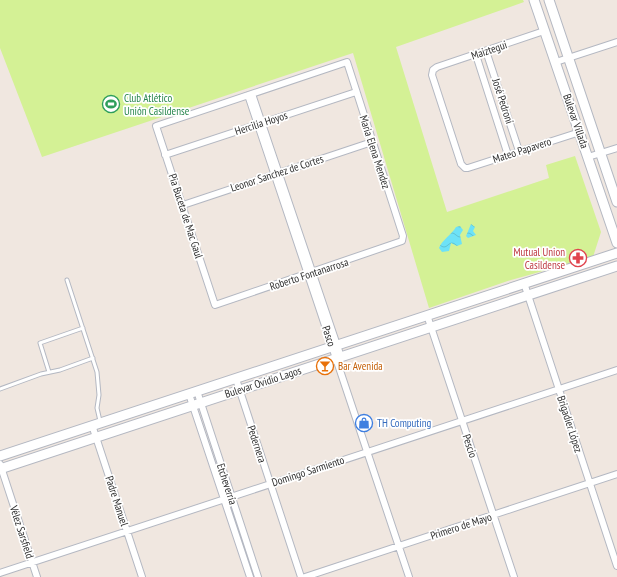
<svg xmlns="http://www.w3.org/2000/svg" width="617" height="577" viewBox="0 0 617 577" font-family="'PT Sans Narrow',sans-serif">
<style>
.pitch{fill:#d4f195}
.water{fill:url(#water-waves)}
.lines{fill:none;stroke-linecap:round;stroke-linejoin:round}
.service-casing{stroke:#b4b8c2;stroke-width:5}
.minor-casing{stroke:#b4b8c2;stroke-width:8}
.secondary-casing{stroke:#b4b8c2;stroke-width:11}
.service{stroke:#fff;stroke-width:3}
.minor{stroke:#fff;stroke-width:6}
.secondary{stroke:#fff;stroke-width:9}
.labels{text-anchor:middle;dominant-baseline:central;stroke-width:3.5;stroke-linejoin:round;paint-order:stroke}
.street-label{font-size:11px;fill:#2e2e2e;stroke:#fff}
.leisure-label{font-size:11px;fill:#27864d;stroke:#fff;text-anchor:start}
.health-label{font-size:11px;fill:#be3a42;stroke:#fff;text-anchor:end}
.food-label{font-size:11px;fill:#c56008;stroke:#fff;text-anchor:start}
.shop-label{font-size:11px;fill:#366cbe;stroke:#fff;text-anchor:start}
</style>
<defs>
<pattern id="water-waves" width="16" height="10" patternUnits="userSpaceOnUse"><rect width="16" height="10" fill="#6de2f7"/><path d="M0 5q4-4 8 0t8 0" fill="none" stroke="#5fc2d4"/></pattern>
</defs>
<rect width="100%" height="100%" fill="#f0e7e0"/>
<path class="pitch" d="M0 0H523L524 2 396 47 447 212 549 178 546 165 575 156 601 232 593 257 511 280 429 308 353 53 42 157 0 48Z"/>
<path class="water" d="M471 224 475 227 473 231 476 235 468 238 466 236Z
M460 226 463 230 460 235 462 244 457 246 451 243 449 251 442 252 439 248C441 241 452 234 456 227Z"/>
<g class="lines">
<g class="service-casing">
<path id="service" d="M67 280 97 372 99 395 97 408 100 421
M49 372 40 343 83 328
M0 389 41 374 60 370 93 358"/>
</g>
<g class="minor-casing">
<path id="minor" d="M544 31 437 67 433 70 432 75 461 164 465 168H468L580 132
M486 51 519 151
M476 55 508 155
M347 62 403 236 402 241 215 305 156 126Z
M556 62 617 42
M252 94 341 357
M248 95 409 577
M165 155 356 92
M588 157 617 148
M183 205 372 142
M524 283 617 566
M427 315 514 577
M236 379 301 577
M197 391 258 577
M189 394 250 577
M92 425 142 577
M0 464 37 577
M0 573 617 370
M305 577 617 474"/>
</g>
<g class="secondary-casing">
<path id="secondary" d="M534 0 617 243
M549 0 617 202
M0 456 617 253
M0 469 617 266"/>
</g>
<use href="#service" class="service"/>
<use href="#minor" class="minor"/>
<use href="#secondary" class="secondary"/>
</g>
<defs>
<g id="stadium-ring" transform="scale(0.9)"><circle r="9.5" fill="#fff" stroke="#2e9e5b" stroke-width="1.5"/><path d="M0-5a6.5 5 0 1 0 0 10a6.5 5 0 1 0 0-10ZM-3.5-1.8h7v3.6h-7Z" fill="#2e9e5b"/></g>
<g id="pharmacy-ring" transform="scale(0.9)"><circle r="9.5" fill="#fff" stroke="#e0444e" stroke-width="1.5"/><path d="M-2-6h4v4h4v4h-4v4h-4v-4h-4v-4h4Z" fill="#e0444e"/></g>
<g id="bar-ring" transform="scale(0.9)"><circle r="9.5" fill="#fff" stroke="#e8710a" stroke-width="1.5"/><path d="M-6-5H6L.8 .8V4.5H3.5V6h-7V4.5H-.8V.8Z" fill="#e8710a"/></g>
<g id="shop-ring" transform="scale(0.9)"><circle r="9.5" fill="#fff" stroke="#3f7fe0" stroke-width="1.5"/><path d="M-5-2.5h2.3a2.7 3.5 0 0 1 5.4 0H5L5.5 6h-11ZM-1.5-2.5h3a1.5 2.3 0 0 0-3 0Z" fill="#3f7fe0"/></g>
</defs>
<g fill-rule="evenodd">
<use href="#stadium-ring" x="111" y="104"/>
<use href="#pharmacy-ring" x="578" y="258"/>
<use href="#bar-ring" x="325" y="366"/>
<use href="#shop-ring" x="364" y="423"/>
</g>
<g class="labels">
<g class="street-label">
<text transform="translate(489 50) rotate(-19)">Maiztegui</text>
<text transform="translate(503 101) rotate(72)">José Pedroni</text>
<text transform="translate(576 121) rotate(71)">Bulevar Villada</text>
<text transform="translate(261 123) rotate(-18)">Hercilia Hoyos</text>
<text transform="translate(522 150) rotate(-18)">Mateo Papavero</text>
<text transform="translate(375 152) rotate(72)">Maria Elena Mendez</text>
<text transform="translate(277 173) rotate(-18)">Leonor Sanchez de Cortes</text>
<text transform="translate(186 216) rotate(72)">Pia Buceta de Mac Gaul</text>
<text transform="translate(309 274) rotate(-18)">Roberto Fontanarrosa</text>
<text transform="translate(329 336) rotate(72)">Pasco</text>
<text transform="translate(263 382) rotate(-18)">Bulevar Ovidio Lagos</text>
<text transform="translate(570 424) rotate(72)">Brigadier López</text>
<text transform="translate(257 444) rotate(72)">Pedernera</text>
<text transform="translate(470 446) rotate(72)">Pescio</text>
<text transform="translate(308 471) rotate(-18)">Domingo Sarmiento</text>
<text transform="translate(227 484) rotate(72)">Etcheverría</text>
<text transform="translate(117 501) rotate(72)">Padre Manuel</text>
<text transform="translate(461 526) rotate(-18)">Primero de Mayo</text>
<text transform="translate(22 532) rotate(72)">Vélez Sarsfield</text>
</g>
<g class="leisure-label">
<text x="124" y="98">Club Atlético<tspan x="124" dy="13">Unión Casildense</tspan></text>
</g>
<g class="health-label">
<text x="565" y="252">Mutual Union<tspan x="565" dy="13">Casildense</tspan></text>
</g>
<g class="food-label">
<text x="338" y="366">Bar Avenida</text>
</g>
<g class="shop-label">
<text x="377" y="423">TH Computing</text>
</g>
</g>
</svg>
